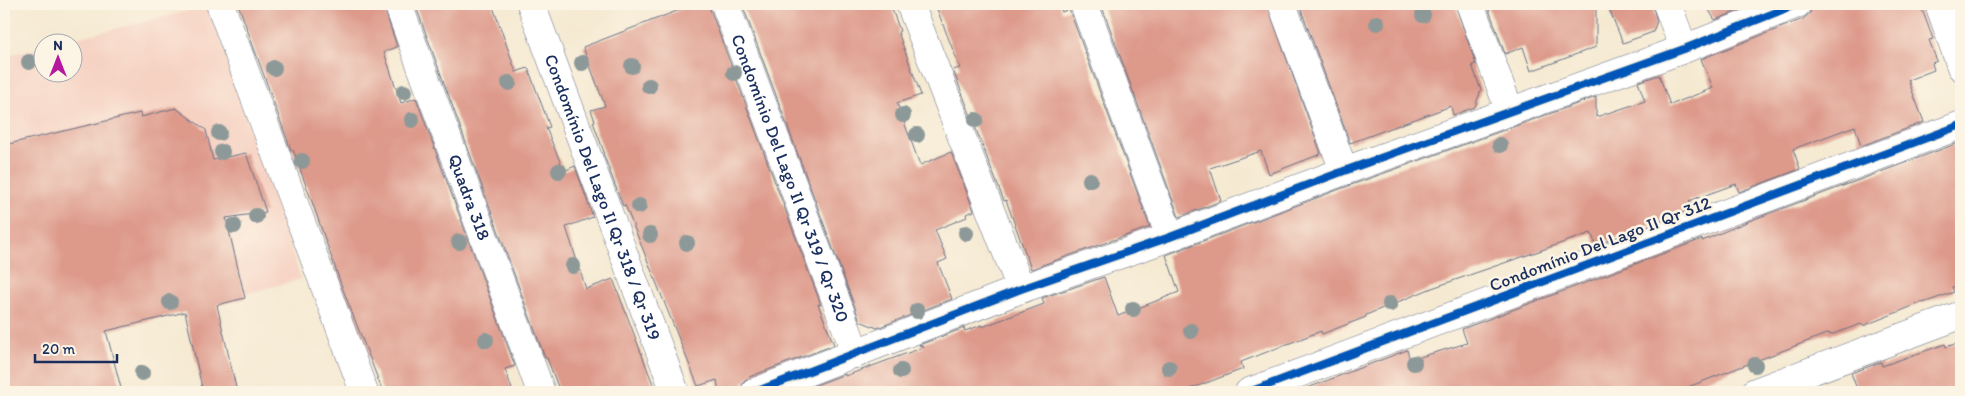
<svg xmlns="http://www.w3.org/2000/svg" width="1965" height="396" viewBox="0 0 1965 396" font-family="Itim,sans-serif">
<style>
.built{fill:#f6d2c3}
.building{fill:#dd998a}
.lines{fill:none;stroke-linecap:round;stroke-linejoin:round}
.street-casing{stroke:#677086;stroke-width:29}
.secondary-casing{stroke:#677086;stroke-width:29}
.street{stroke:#fff;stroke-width:28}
.secondary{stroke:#fff;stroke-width:28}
.cycleway-casing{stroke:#fcf5e5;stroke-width:11}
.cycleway{stroke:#0057b8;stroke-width:8}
.tree{fill:#8d9998}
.labels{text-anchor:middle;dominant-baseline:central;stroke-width:5;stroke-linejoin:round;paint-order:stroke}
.street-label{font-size:18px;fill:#1b2f5e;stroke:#fcf5e5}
</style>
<rect width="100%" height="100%" fill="#fcf5e5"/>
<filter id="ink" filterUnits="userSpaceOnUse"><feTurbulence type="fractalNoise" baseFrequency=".02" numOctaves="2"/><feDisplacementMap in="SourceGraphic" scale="10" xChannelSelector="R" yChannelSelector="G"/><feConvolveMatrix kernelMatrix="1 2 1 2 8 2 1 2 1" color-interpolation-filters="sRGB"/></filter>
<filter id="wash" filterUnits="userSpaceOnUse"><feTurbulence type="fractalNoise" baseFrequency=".0096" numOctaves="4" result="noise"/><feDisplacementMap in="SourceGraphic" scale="20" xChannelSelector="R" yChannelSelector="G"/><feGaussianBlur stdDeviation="1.12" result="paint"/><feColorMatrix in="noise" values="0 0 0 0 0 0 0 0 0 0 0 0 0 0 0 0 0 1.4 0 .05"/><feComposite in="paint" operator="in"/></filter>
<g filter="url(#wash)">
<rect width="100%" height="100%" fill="#f5e9d1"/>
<path class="built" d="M209 6 301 279 4 359V56L42 47V72H72V42H60Z"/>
<g id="blocks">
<path class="building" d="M238 4H383L397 47 384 52 401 103 416 98 515 366 505 369 513 392H383L342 287 311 199 293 150H291Z
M415 4H492L516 72 528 68 550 127 546 128 564 171 575 166 593 217 566 227 586 289 613 279 656 392H560L547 358H545Z
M695 4H710V9L821 305 818 304 834 345 749 377 743 383 740 392H719L717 380 698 386 625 205 623 206 603 153 604 152 593 122 595 121 591 110 605 106 583 47Z
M742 4H890L900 31 898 32 921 95 897 103 920 165 951 152 974 211 966 214 967 217 935 230 947 259 938 263 952 299 877 328 860 321Z
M935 4H1059L1062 12 1069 9 1150 227 1031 269 1006 200 1004 201 953 70 960 68Z
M1101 4H1267L1321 154 1269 174 1261 151 1210 168 1221 201 1179 217Z
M1299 4H1455L1476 64 1472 65 1481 90 1475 107 1453 115 1451 106 1350 143Z
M1487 4H1596V47L1531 71 1523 47 1505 54Z
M1607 4H1652L1657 21 1653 32 1623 43Z
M1705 4H1755L1715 20Z
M1812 4H1920L1933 39 1929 40 1937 61 1932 63 1934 70 1908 80 1924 122 1861 146 1855 126 1793 149 1800 169 1739 192 1736 184 1689 201 1692 209 1596 245 1591 233 1432 288 1366 315V317L1322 334 1321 331 1241 362 1243 369 1182 392H798L845 374V376L924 347 919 345 964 328 965 331 982 325V327L1044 304 1042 298 1104 277 1118 316 1179 292 1166 255 1340 189 1596 97V117L1645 101 1638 82 1659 75 1670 105 1713 88 1701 59 1803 19 1810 13Z
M176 108 206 130 213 160 246 153 266 212 226 218 245 298 217 305 237 392H203L185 312 106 331 122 392H4V145L140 113 141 117Z
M1961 142V284L1952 287 1954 292 1923 303V302L1863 326 1861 324 1830 335 1829 333 1675 392H1297L1407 350 1410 360 1467 343 1462 329 1702 239V241L1749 221Z
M1961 342V392H1858L1851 373 1881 362 1882 366 1945 344 1946 347Z"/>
</g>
</g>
<g filter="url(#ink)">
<use href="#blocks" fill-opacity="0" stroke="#677086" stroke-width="1"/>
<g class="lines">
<g class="street-casing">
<g id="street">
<path d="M220 4 364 392"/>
<path id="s1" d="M398 4 541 392"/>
<path id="s2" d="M531 4 675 392"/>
<path id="s3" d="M725 4 856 354"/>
<path d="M910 4 1021 289"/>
<path d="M1084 4 1170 237"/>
<path d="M1282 4 1344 171"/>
<path d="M1470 4 1510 112"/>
<path d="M1667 4 1684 49"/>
<path d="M1939 4 1961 67"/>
<path d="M1249 392 1961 125"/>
<path d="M1755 392 1961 315"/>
</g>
</g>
<g class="secondary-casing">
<path id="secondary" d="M755 392 1021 289 1170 237 1344 171 1684 49 1797 4"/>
</g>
<use href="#street" class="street"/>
<use href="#secondary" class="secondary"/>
<g class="cycleway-casing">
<path id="cycleway" d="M755 392 1021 289 1170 237 1344 171 1684 49 1797 4
M1249 392 1961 125"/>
</g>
<use href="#cycleway" class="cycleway"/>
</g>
<g class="tree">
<circle cx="1423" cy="15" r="8"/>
<circle cx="1377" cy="23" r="8"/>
<circle cx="29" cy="62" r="8"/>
<circle cx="582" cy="63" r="8"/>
<circle cx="632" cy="66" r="8"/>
<circle cx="274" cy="68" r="8"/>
<circle cx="734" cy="73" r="8"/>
<circle cx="509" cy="83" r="8"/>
<circle cx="649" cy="86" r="8"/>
<circle cx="404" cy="92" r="8"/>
<circle cx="903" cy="115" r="8"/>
<circle cx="412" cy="120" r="8"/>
<circle cx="976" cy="120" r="8"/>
<circle cx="219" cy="133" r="8"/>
<circle cx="917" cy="135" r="8"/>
<circle cx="1500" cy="145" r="8"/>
<circle cx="222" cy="152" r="8"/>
<circle cx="302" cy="161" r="8"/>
<circle cx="559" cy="171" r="8"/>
<circle cx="1090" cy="180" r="8"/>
<circle cx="639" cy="206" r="8"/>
<circle cx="256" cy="216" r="8"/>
<circle cx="234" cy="226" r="8"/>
<circle cx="966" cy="233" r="8"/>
<circle cx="650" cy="235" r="8"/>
<circle cx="459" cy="242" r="8"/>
<circle cx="687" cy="243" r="8"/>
<circle cx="573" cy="266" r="8"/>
<circle cx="170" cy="302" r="8"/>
<circle cx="1390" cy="304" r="8"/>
<circle cx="1133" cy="309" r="8"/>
<circle cx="917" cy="311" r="8"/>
<circle cx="1191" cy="331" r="8"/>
<circle cx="486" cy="340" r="8"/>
<circle cx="1414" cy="363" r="8"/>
<circle cx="1755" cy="365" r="8"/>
<circle cx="1169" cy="368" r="8"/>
<circle cx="901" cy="371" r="8"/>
<circle cx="142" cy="373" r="8"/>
</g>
</g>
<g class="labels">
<g class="street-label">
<text stroke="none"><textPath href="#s3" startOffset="186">Condomínio Del Lago II Qr 319 / Qr 320</textPath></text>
<text stroke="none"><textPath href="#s1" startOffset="206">Quadra 318</textPath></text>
<text stroke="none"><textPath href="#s2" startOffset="206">Condomínio Del Lago II Qr 318 / Qr 319</textPath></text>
<text transform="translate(1600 244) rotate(-21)">Condomínio Del Lago II Qr 312</text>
</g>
</g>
<rect width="1965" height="396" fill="none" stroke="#fcf5e5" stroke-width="20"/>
<g transform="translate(58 58)"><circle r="24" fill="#fcf5e5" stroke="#a2a6af"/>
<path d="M0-4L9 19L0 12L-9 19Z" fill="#b5179e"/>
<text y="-8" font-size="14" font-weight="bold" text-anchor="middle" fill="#1b2f5e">N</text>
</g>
<path d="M35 354v8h82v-8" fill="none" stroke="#1b2f5e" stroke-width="2.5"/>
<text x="42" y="354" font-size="15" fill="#1b2f5e" stroke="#fcf5e5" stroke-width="4" paint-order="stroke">20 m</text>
</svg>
